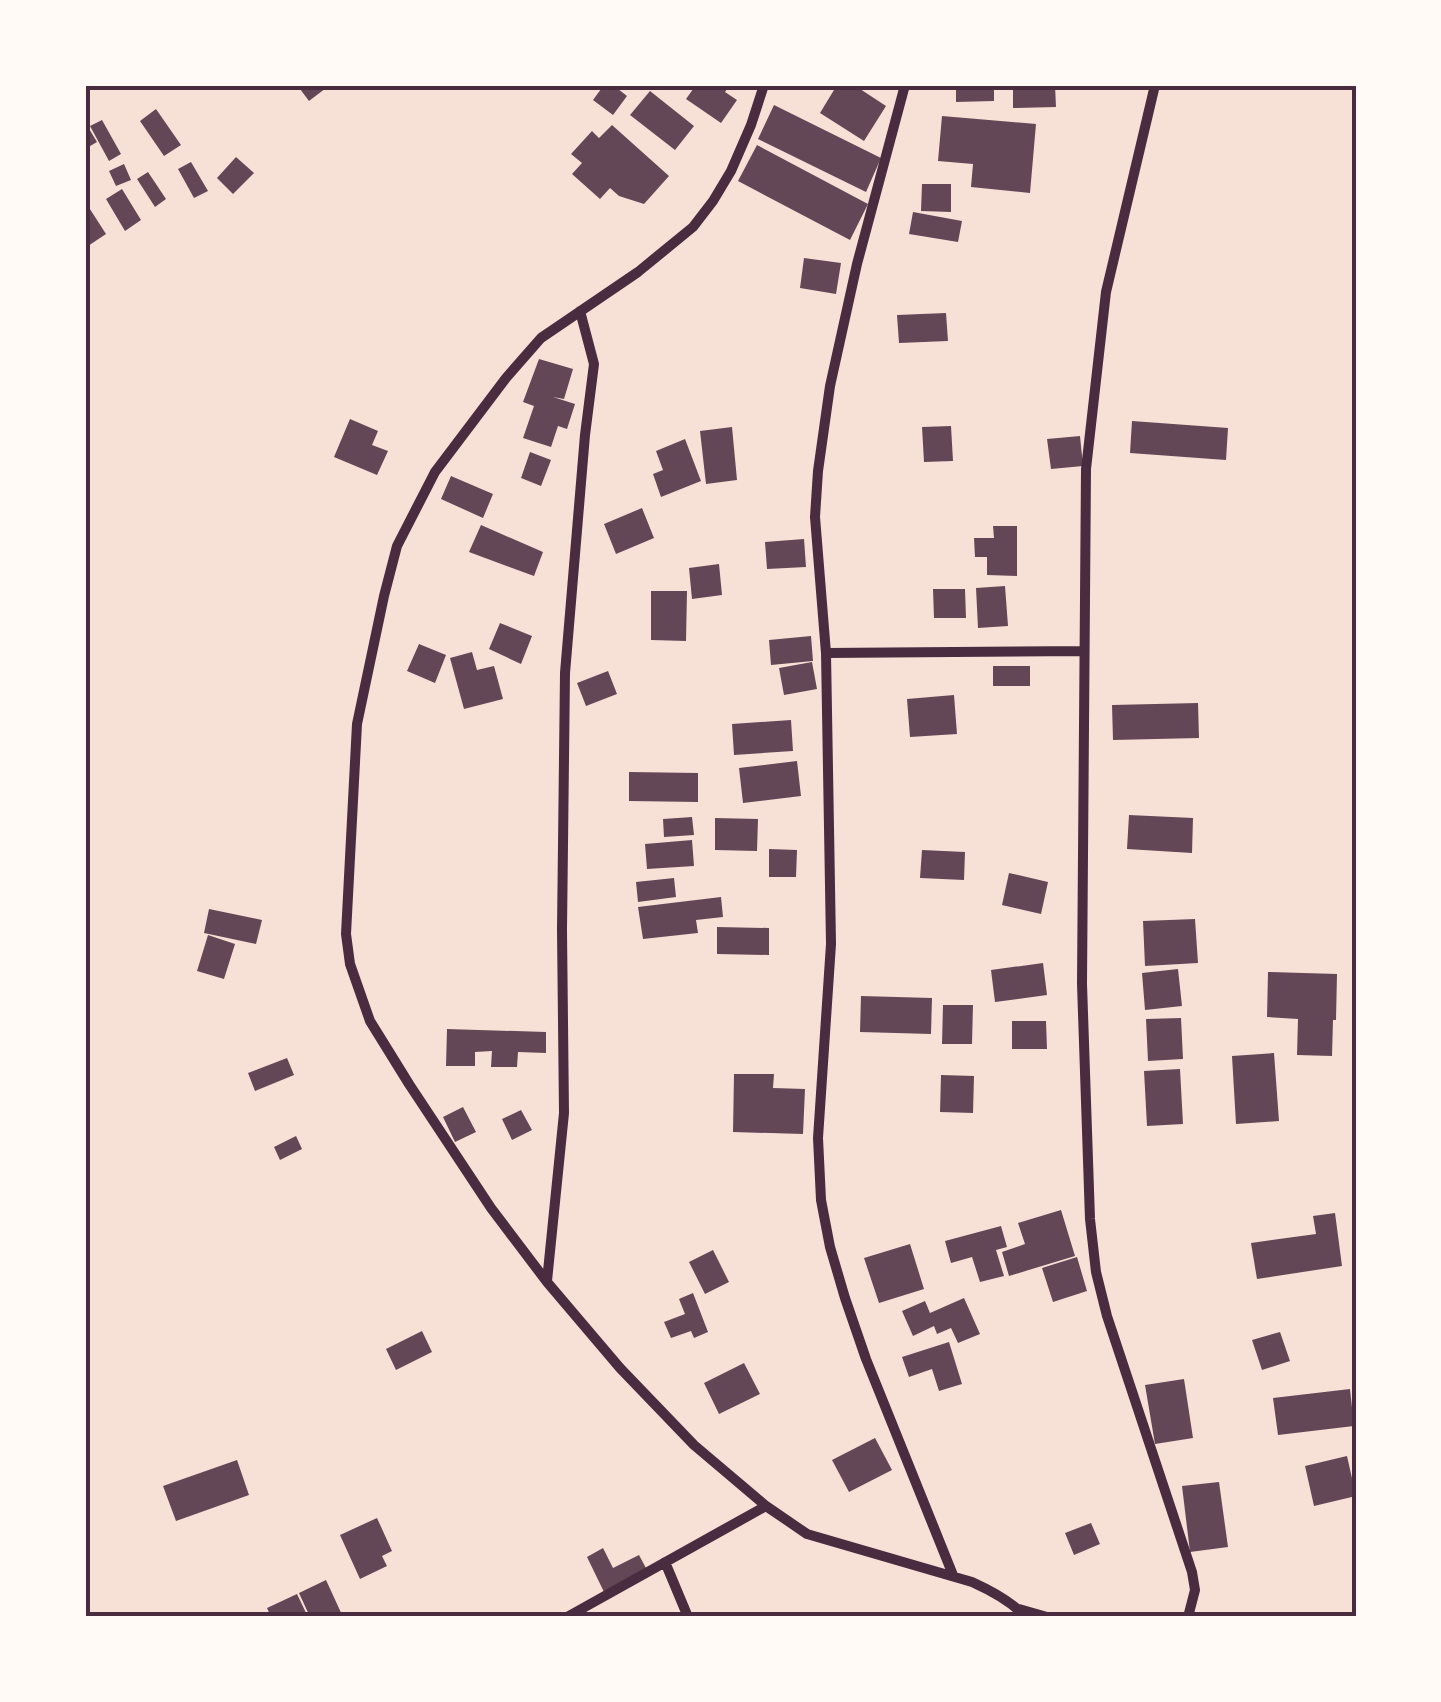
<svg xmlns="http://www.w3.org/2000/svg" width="1441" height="1702" viewBox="0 0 1441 1702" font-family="Figtree,sans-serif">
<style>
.building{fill:#644757}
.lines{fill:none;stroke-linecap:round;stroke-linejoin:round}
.minor{stroke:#4a2c40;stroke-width:10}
.neatline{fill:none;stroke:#4a2c40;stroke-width:4}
</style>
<rect width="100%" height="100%" fill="#f7e1d7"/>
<path class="building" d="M297 85H330L309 101Z
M604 85H613L627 96 613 115 593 100Z
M696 85H730L725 92 737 100 721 123 686 99Z
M837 85H854L886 106 864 141 820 113Z
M956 85H994V101L956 102Z
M1025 85H1055L1056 107 1013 108V89L1025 88Z
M650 91 694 126 675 150 630 115Z
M774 105 881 158 866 192 758 139Z
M156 109 181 145 164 156 140 121Z
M942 116 1036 124 1030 193 971 187 973 164 938 161Z
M102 120 121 154 109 161 90 126Z
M85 122 97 142 85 149Z
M612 125 669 176 644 204 619 196 610 188 600 199 572 174 582 163 571 154 592 131 599 138Z
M757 145 868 204 850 240 738 181Z
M236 157 254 173 233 194 217 178Z
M191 162 208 191 194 198 178 169Z
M124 164 131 180 116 186 109 171Z
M148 172 166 199 155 207 137 179Z
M922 184H951V212L921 211Z
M122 189 141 220 125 231 106 199Z
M88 206 106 234 85 248V208Z
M913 212 962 221 958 242 909 234Z
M804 258 841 263 836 294 800 288Z
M946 313 948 341 899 343 897 315Z
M539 359 573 369 564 399 553 397 575 404 567 429 558 426 551 447 523 438 534 406 523 402Z
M350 419 378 431 372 445 388 451 377 475 334 457Z
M1132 421 1228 428 1226 460 1130 453Z
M951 426 953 461 924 462 922 427Z
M732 427 737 480 706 484 700 431Z
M1080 436 1083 466 1051 469 1047 439Z
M685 439 701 481 661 497 653 474 663 470 656 451Z
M530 452 551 460 541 486 521 478Z
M451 476 493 494 483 518 441 499Z
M642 508 654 538 616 554 604 524Z
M481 525 543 552 534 576 469 552Z
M993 526H1017V576L987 575V557H975L974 538H994Z
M804 539 806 567 767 569 765 542Z
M719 564 722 595 692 599 689 568Z
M1005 586 1008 626 978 628 976 588Z
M933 589H965L966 618H934Z
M651 591H687L686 641 651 640Z
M500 623 532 636 521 664 489 649Z
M811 636 813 661 771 665 769 640Z
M419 644 446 655 435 683 407 671Z
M472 652 477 670 494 666 503 699 464 709 450 658Z
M812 662 817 689 784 695 779 668Z
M993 666H1030V686H993Z
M608 671 617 694 586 706 577 683Z
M954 695 957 734 910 737 907 699Z
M1198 703 1199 738 1113 740 1112 705Z
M791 720 793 751 734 755 732 724Z
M797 761 801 796 743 803 739 768Z
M629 772 698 773V802L629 801Z
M1129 815 1193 818 1192 853 1127 849Z
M692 817 694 835 664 837 663 819Z
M715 818 758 819 757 851 715 850Z
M692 840 694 866 647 869 645 844Z
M769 849 797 850 796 877H769Z
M922 850 965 852 964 880 920 878Z
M1009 873 1048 882 1041 914 1002 905Z
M674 878 676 897 638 902 636 882Z
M721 897 723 917 696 920 698 933 643 939 638 907Z
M209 909 262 920 256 944 204 933Z
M1195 919 1198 963 1145 966 1143 921Z
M717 927 769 928V955L717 954Z
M208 935 235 944 224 979 197 971Z
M1043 963 1047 995 995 1002 991 970Z
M1178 969 1182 1006 1145 1010 1142 973Z
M1268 972 1337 974 1336 1020H1333L1332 1056 1297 1055 1298 1019 1267 1017Z
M861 996 932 998 931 1034 860 1032Z
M943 1005H973L972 1044H942Z
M1181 1018 1183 1059 1148 1061 1146 1019Z
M1012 1021H1046L1047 1049H1012Z
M447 1029 546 1032V1053L518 1052 517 1067H491L492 1051 475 1052V1066H446Z
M1274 1053 1279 1121 1236 1124 1232 1056Z
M287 1058 294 1075 255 1091 248 1073Z
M1180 1069 1183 1124 1147 1126 1144 1071Z
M734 1074H774L773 1088 805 1089 803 1134 733 1132Z
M941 1075 974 1076 973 1113 940 1112Z
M463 1107 476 1132 455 1142 443 1117Z
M521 1110 532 1130 512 1140 502 1119Z
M296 1136 302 1149 280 1160 274 1147Z
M1061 1210 1075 1256 1009 1276 1002 1252 1025 1244 1018 1223Z
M1335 1213 1342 1266 1257 1279 1251 1243 1316 1234 1313 1216Z
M1001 1226 1007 1247 996 1250 1004 1276 980 1282 972 1257 951 1263 945 1241Z
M910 1244 924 1289 879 1303 864 1258Z
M713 1250 729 1282 705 1294 689 1262Z
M1077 1257 1087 1291 1053 1302 1042 1268Z
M693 1293 708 1332 694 1338 691 1331 671 1338 664 1322 685 1314 679 1299Z
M964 1298 980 1334 958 1343 951 1328 937 1334 934 1326 913 1336 902 1311 925 1301 930 1313Z
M422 1331 432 1352 396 1370 386 1349Z
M1280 1332 1290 1361 1262 1370 1252 1340Z
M949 1342 962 1384 939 1391 932 1369 909 1377 902 1357Z
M744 1363 760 1394 719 1414 704 1383Z
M1184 1379 1193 1438 1155 1444 1145 1385Z
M1350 1389 1354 1426 1278 1435 1273 1398Z
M875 1438 892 1470 849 1492 832 1460Z
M1347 1456 1356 1496 1314 1506 1305 1466Z
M237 1460 249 1495 176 1521 163 1486Z
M1219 1482 1228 1547 1190 1552 1182 1486Z
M377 1518 392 1551 382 1556 387 1566 360 1579 340 1535Z
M1091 1523 1100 1544 1074 1555 1065 1533Z
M603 1548 613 1568 639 1555 647 1570 604 1592 587 1557Z
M326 1580 343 1617H310L299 1593Z
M297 1594 308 1617H271L267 1608Z"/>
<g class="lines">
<path class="minor" d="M764 85 751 125 731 171 713 201 693 227 638 272 541 338 506 378 435 472 397 546 384 596 357 724 346 934 350 964 370 1021 409 1084 491 1208 547 1282 620 1368 694 1445 766 1506 807 1534 972 1582C992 1591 1011 1601 1026 1617
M905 85 857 264 830 386 818 471 815 517 826 653 831 944 818 1138 821 1200 830 1247 845 1298 866 1359 953 1575
M1155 85 1106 292 1086 469 1082 984 1090 1219 1096 1272 1107 1316 1192 1572 1195 1590 1188 1617
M826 653 1083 651
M547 1281 564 1113 562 930 565 673 585 435 594 364 580 311
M665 1562 688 1617
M1019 1609 1047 1617
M567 1617 766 1506"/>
</g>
<rect width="1441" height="1702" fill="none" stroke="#fffaf5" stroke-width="175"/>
<rect x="88" y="88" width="1266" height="1526" class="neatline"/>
</svg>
